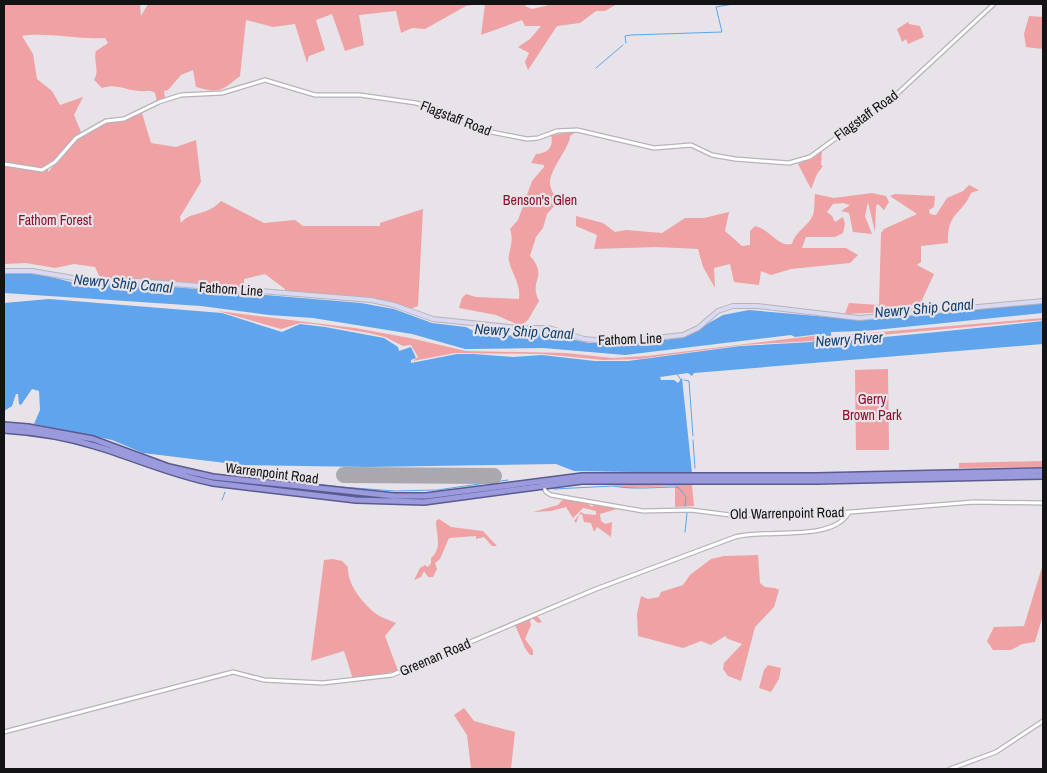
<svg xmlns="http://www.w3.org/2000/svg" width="1047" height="773" viewBox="0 0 1047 773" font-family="'Archivo Narrow',sans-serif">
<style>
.green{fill:#f0a1a3}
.water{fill:#5fa4ed}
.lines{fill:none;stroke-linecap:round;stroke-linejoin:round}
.stream{stroke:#5fa4ed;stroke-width:1}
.runway{stroke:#aaa8ac;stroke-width:16}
.tertiary-casing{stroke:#b7b3b9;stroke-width:5.5}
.secondary-casing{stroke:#b7b3b9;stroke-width:6}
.trunk-casing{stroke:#5b5a90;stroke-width:8}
.tertiary{stroke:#fff;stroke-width:3}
.secondary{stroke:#dad9f2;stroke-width:4}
.trunk{stroke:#9b9adc;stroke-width:5}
.labels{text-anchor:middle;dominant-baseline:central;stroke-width:4.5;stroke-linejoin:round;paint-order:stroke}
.street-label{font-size:14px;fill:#131214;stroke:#e7e3e9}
.park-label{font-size:14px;fill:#90102c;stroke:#e7e3e9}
.water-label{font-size:15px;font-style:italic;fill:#134372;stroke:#e7e3e9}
</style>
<rect width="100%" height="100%" fill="#e7e3e9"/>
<path class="green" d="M4 4H140L141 16 148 4H478L466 6 425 29 412 28 401 33 396 11 359 15 364 45 345 51 332 14 316 20 325 50 309 56 307 63 295 24 273 27 246 20 240 76C221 91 220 94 196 87L193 70 181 75 168 90 164 91 165 98 157 101 155 93C149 89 145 92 139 91 124 90 117 83 102 88L94 80C100 70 93 62 96 51L108 43 105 38C78 40 47 32 22 36L33 54 37 79 52 91 60 105 83 97 74 115 81 132 62 154 48 165V172L79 137 106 122 124 121 142 113 151 143 176 147 196 140 201 182 180 217 181 223C190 211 208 216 221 201L264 223 295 220 303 226H380V223L423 209 418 306 410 309 383 302 285 295V289L265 274 244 279V289L138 281 102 282 95 267 74 264 55 268 26 263 4 264Z
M485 4H527L525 6 532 9 553 4H617L605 11H596L580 23 557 26 528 70 525 62 529 53 518 47 530 39 541 26H525L522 20 481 35Z
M1029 16 1043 17V49L1026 47 1024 34Z
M908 22 909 24 920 26 924 37 908 44 906 39 902 42 897 29Z
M576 132 570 136C570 147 552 166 550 181 549 189 556 195 556 204L547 214 543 228 536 237 530 256C549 277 528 280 539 301L528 320 521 326 496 315 459 308 462 298 466 294 476 297 519 299C521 284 512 274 509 261 507 252 515 244 510 229L518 220 532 181 544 167V165L531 163 536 154C548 153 554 147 551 135Z
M822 149 821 165 823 166 817 174 811 189 798 164 815 157Z
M969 185 979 190 971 193C961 216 947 212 948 243L921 246V262L917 265 934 274 917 311 845 314 849 303 879 305 881 233 884 229 917 214 890 196 895 194 935 196 934 207 929 210 930 214 936 215 947 198 963 191Z
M872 193 886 196 889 202 884 210 878 204 876 206 875 232 868 202 865 216 872 234 853 232 849 213 841 211 850 205 843 203 833 204 827 212 832 216 835 222 843 217 845 224 843 233 835 237H806L802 248H846L858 255 850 263 791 269 771 275 761 271 759 285 734 282 730 264 714 268 715 288 703 267 698 249 657 247 594 249 597 235 576 226V216L603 223 615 232 626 230 662 233 685 218H704L729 212 725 231 742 246 750 245V231L755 226C771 230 777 247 792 244 795 231 808 227 813 215 815 209 814 201 815 194L834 198Z
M218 311 355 328 410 338 466 351 566 353 613 358 647 356 820 335 813 341 742 345 639 359 603 360 542 354 455 353 413 361 418 357 411 345 403 346 385 337 369 333 314 324 300 323 281 329Z
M1043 318V320L838 339 833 336Z
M888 369 889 450H856L855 370Z
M1043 461V467L959 468V463Z
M608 484 692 485 694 506 675 507V486L627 488Z
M563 499 587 503 592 507 594 504 615 507 617 509 600 514 601 521 605 524 612 522 611 537 597 527 594 532 591 523 584 522 582 514 579 515 576 523 574 521 581 512 584 514 596 515V511L583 508 573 518 566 507 551 511 533 512 558 505Z
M439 519 451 527 483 531 497 546H492L484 537 476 539V536L449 538 440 559 435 563 437 569 433 577H428L424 571 421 577 414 580 420 568 425 565 428 567 431 563V558C443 547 436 536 436 521Z
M758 555 760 583 765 587 775 588 779 590 774 607 755 627 741 681 728 676 723 669 724 663 742 644 728 639 725 636 711 645 701 641 683 648 638 636 637 614 641 596 648 599 659 597 661 592 683 585 690 575 711 559 724 556Z
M333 559 342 561 348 567C347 584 362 602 375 613 381 618 390 620 396 623L385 636 398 671 353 679 344 651 311 661 324 560Z
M1043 564V615L1035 642 1022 644 1011 650H993L987 641 994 627 1024 626Z
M533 616 538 617 542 622 538 623 532 618 530 621 531 625 525 639 533 650V655H530L525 648 515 625Z
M768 665 781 668 779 679 771 692 759 688 764 670Z
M464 708 474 721 515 732 511 769H471L467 735 454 715Z"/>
<path class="water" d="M35 273 71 282 138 284 361 303 394 309 432 323 466 327 483 336 523 335 535 331 538 333 555 331 575 340 589 343H645L684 337 723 315 749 310 863 320 1043 303V313L865 331 831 332V335L836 340H850C916 334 979 328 1043 321V344L694 373 692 376 688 373 660 377 661 380H674L678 383 682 378 692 473 574 471 556 464 368 467 242 465 143 453 112 440 34 424 40 410 39 391 32 389 21 405 19 404 18 394H16L12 406 4 411V303L49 299 222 313 282 332 300 324 325 327 384 338 398 347 399 351 411 347 416 358 411 360V363L457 354H474L513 357 542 355 595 361H628L740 346 812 342 820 337V334L795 337 791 335 625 355 543 348 465 349 412 334 313 318 269 315 201 306 4 293V274Z"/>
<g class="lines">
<path class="stream" d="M626 43 625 36 631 35 722 32 716 7 733 4
M596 68 623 45
M677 374 681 380
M684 380 689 381 693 436
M693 440 695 468
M277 466V479L342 487
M225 476 228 473 277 479
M342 487 395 491 437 490 508 480
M554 489 613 486C633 490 657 487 678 487L686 497 685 506
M222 500 225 492
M685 532 687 513"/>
<path class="runway" d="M344 475 494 476"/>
<g class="tertiary-casing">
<path id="tertiary" d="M4 164 42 170 55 162 76 138 106 121 124 119 159 102 181 95 222 93 265 80 315 95H360L416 103 446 112 486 131 527 139 538 138 557 131 577 130 654 148 691 145 712 155 735 159 789 163 810 157 898 93 994 4
M543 485 546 492 551 495 643 511 691 510 738 516 779 512 814 515 974 502 1043 503
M4 732 233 672 264 680 323 683 392 675 596 589 735 537C764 528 833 543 849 512
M950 769 996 752 1043 721"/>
</g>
<g class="secondary-casing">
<path id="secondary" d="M4 271H32L91 281H138L371 300 394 305 433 319 520 328H549L584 339 619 342 683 335 698 328 718 311 733 306H757L859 318 1043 301"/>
</g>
<g class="trunk-casing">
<path id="trunk" d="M4 425 28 427 93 439 169 467 213 477 394 496H426L582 476H816L1043 471
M4 430C35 432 66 437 95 446 135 458 172 475 213 483L356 500 424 502 582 481H817L1043 476"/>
</g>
<use href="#tertiary" class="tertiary"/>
<use href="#secondary" class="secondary"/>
<use href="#trunk" class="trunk"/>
</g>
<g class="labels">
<g class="street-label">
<text transform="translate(866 115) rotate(-36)">Flagstaff Road</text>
<text transform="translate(456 118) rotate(21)">Flagstaff Road</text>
<text transform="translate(231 289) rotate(4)">Fathom Line</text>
<text transform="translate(630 339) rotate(-2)">Fathom Line</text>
<text transform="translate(272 473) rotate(7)">Warrenpoint Road</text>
<text transform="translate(787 513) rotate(-1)">Old Warrenpoint Road</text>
<text transform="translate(435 657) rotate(-23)">Greenan Road</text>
</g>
<g class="park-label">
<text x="540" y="200">Benson's Glen</text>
<text x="55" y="220">Fathom Forest</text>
<text x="872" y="399">Gerry<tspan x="872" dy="16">Brown Park</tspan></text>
</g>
<g class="water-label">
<text transform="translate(123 283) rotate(5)">Newry Ship Canal</text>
<text transform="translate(924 308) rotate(-5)">Newry Ship Canal</text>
<text transform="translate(524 331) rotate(3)">Newry Ship Canal</text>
<text transform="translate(849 339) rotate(-4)">Newry River</text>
</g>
</g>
<rect width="1047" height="773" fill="none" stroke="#131214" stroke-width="10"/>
</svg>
